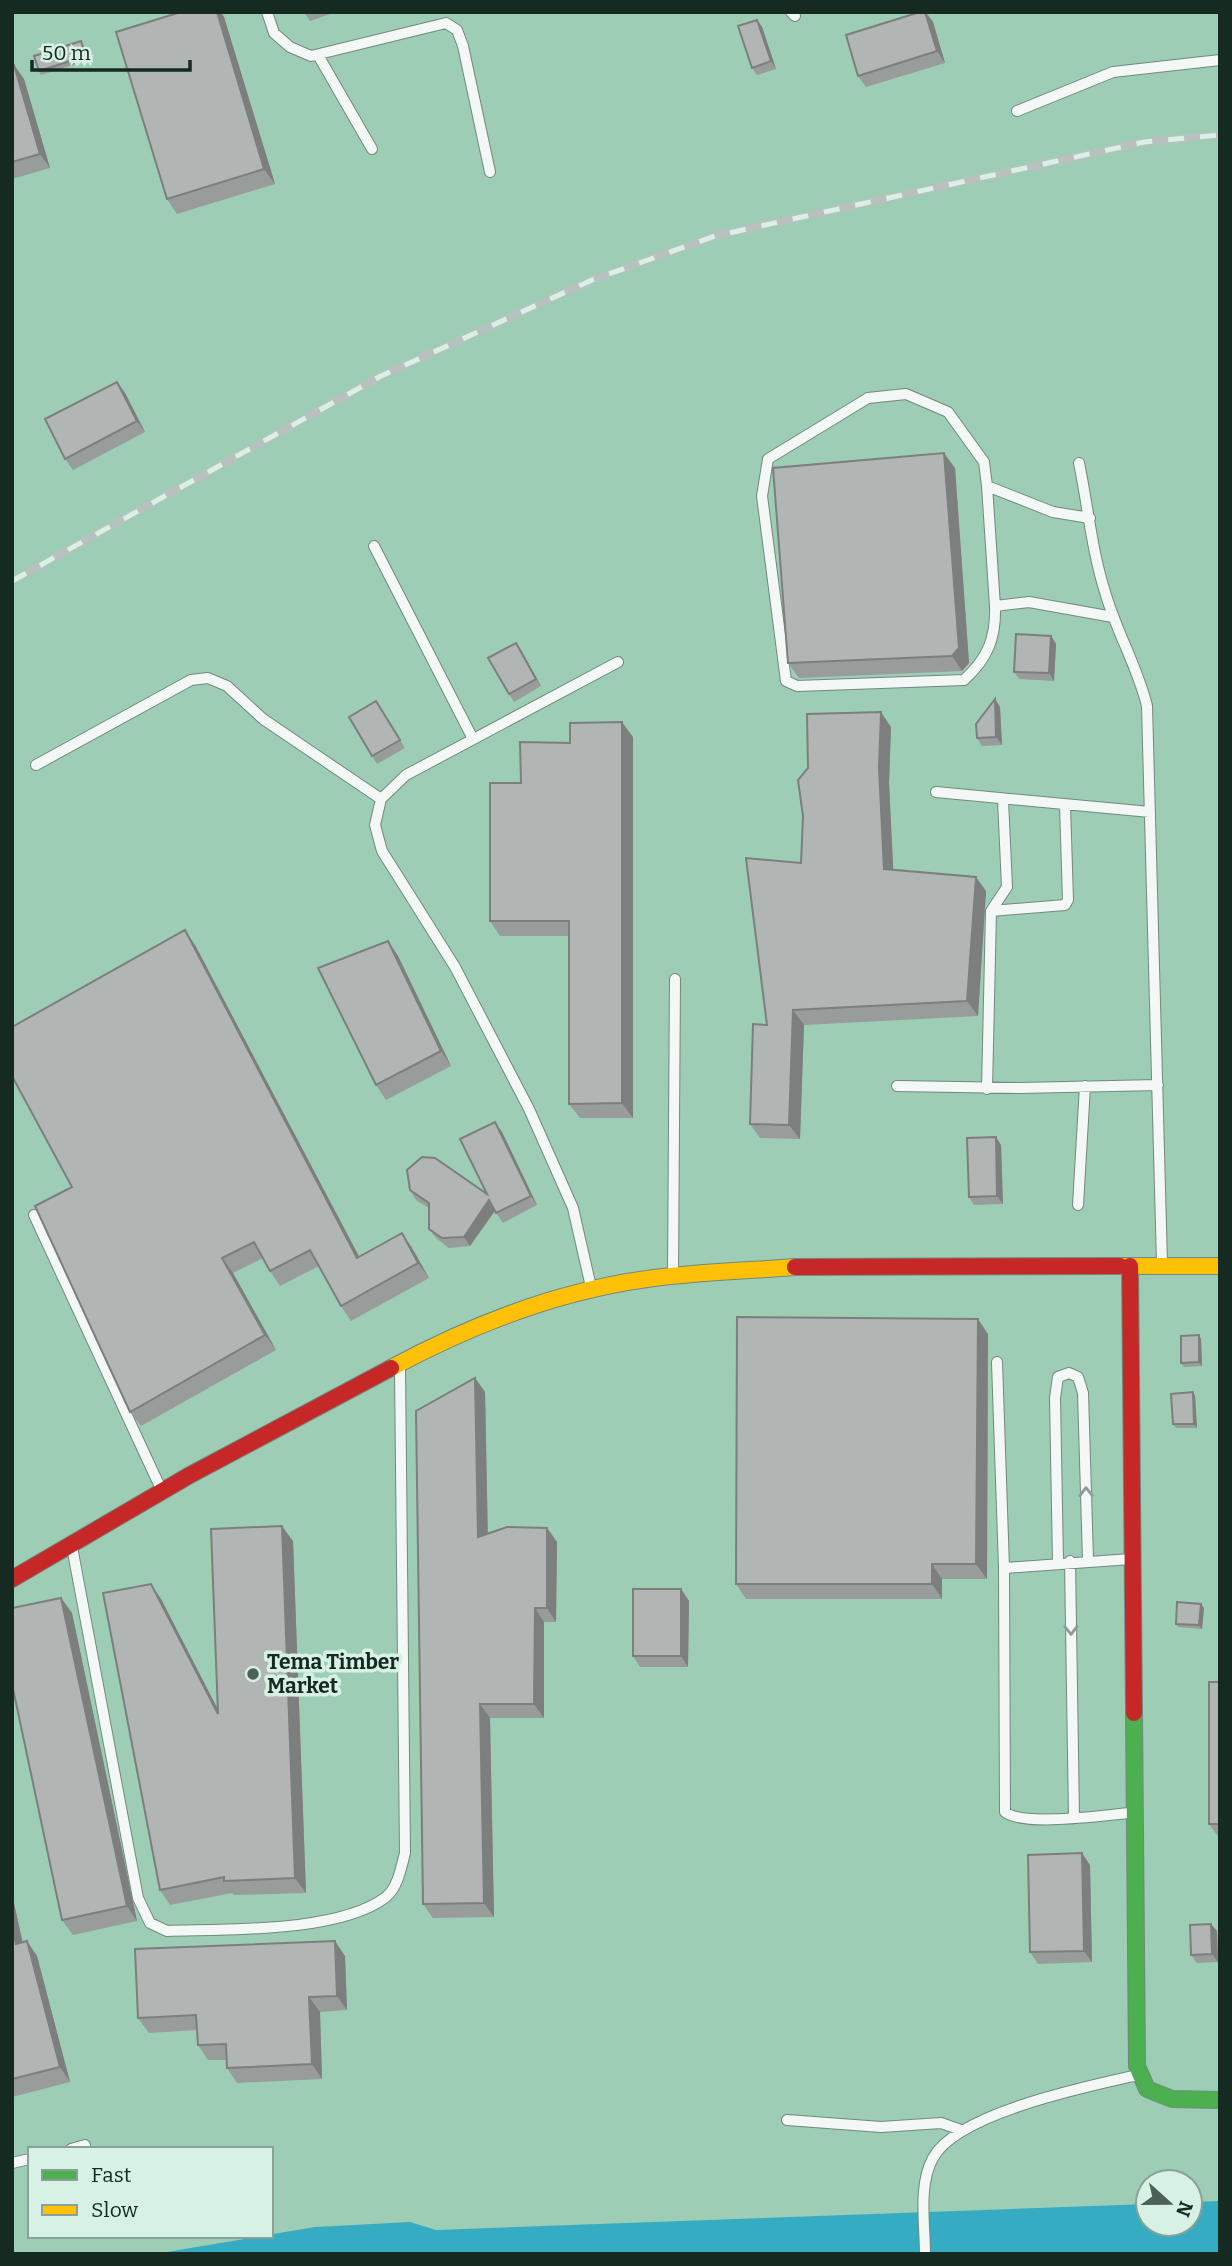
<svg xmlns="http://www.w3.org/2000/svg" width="1232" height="2266" viewBox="0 0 1232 2266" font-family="Bitter,serif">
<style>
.built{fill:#9ecdb6}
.water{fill:#35acc2}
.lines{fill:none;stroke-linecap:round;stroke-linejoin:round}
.lane-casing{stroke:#72897e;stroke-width:12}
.fast-casing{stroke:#72897e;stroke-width:18}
.slow-casing{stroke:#72897e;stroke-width:18}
.jam-casing{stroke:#72897e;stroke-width:18}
.lane{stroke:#f3f7f5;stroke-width:10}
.fast{stroke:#4caf50;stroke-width:16}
.slow{stroke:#ffc107;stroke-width:16}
.jam{stroke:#c62828;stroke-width:16}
.rail-casing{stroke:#b8c1bd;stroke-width:8}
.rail{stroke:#d7f1e4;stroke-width:5;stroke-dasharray:16;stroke-linecap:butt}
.wall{fill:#989c9b}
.shaded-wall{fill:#7c7f7e}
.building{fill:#b1b5b4;stroke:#7c7f7e;stroke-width:2}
.oneway{stroke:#8f9b96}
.poi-dot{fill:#4b6258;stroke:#d7f1e4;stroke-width:2.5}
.labels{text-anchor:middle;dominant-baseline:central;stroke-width:7;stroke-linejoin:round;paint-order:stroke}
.poi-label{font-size:21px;font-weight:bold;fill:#152a21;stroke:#d7f1e4;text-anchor:start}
</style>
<rect width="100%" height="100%" fill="#afcbbd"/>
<path class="built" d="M12 12H1220V2201L1190 2202V2182H1148V2204L436 2230 410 2222 315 2227 271 2235V2149H30V2236H262L155 2254H12Z"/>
<path class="water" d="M1220 2201V2254H155L315 2227 410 2222 436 2230 1148 2204V2224H1190V2202Z"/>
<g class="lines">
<g class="lane-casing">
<path id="lane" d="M267 12 274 33 290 47 311 56 446 23 457 30 463 46 490 172
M791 12 795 16
M318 55 372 149
M1017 111 1113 72 1220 60
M1079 463C1088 506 1092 553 1106 595 1117 633 1138 668 1147 706L1162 1263
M987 486 995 606
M1090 518 1053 512 987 486 984 462 948 412 906 394 868 398 768 459 762 496 786 681 797 686 964 680C988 658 996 638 995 606L1029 602 1113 617
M374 546 473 739
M36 765 191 680 208 678 227 686 263 719 381 799
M936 792 1150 812
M991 911 1065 905 1068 900 1065 805
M897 1086 1020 1088 1158 1085
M987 1089 991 911 1007 887 1003 800
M1078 1205 1085 1086
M34 1215 161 1489
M673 1274 675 979
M591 1287 573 1208 529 1109 455 967 382 851 375 825 381 799 406 775 618 662
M997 1362 1004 1568
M72 1547 138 1898 150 1923 167 1931C225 1929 339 1933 386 1897 398 1887 401 1868 405 1853L400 1369
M1070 1561 1074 1817
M1058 1562 1055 1398 1058 1377 1069 1373 1078 1377 1083 1393 1088 1560
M1130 1813C1105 1815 1023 1827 1005 1812L1004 1568 1131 1559
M787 2120 881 2127 941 2123 961 2130
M71 2149 85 2145
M12 2163 30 2159
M925 2254C925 2224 918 2185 933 2158 957 2113 1089 2086 1138 2075"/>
</g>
<g class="fast-casing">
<path id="fast" d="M1134 1713 1137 2066 1147 2089 1172 2099 1220 2100"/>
</g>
<g class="slow-casing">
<path id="slow" d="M1120 1266H1220
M391 1368C469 1326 559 1291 647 1279 696 1272 746 1271 795 1267"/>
</g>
<g class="jam-casing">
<path id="jam" d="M1130 1266 1134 1713
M795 1267 1120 1266
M12 1579 190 1475 391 1368"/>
</g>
<use href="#lane" class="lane"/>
<use href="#fast" class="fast"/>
<use href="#slow" class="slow"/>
<use href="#jam" class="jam"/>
<g class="rail-casing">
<path id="rail" d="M12 581 381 376 592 280 715 236 1144 142 1220 135"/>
</g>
<use href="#rail" class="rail"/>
</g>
<path class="wall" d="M304 12H336L310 21Z
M920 12H926L933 22 945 63 866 87 858 76Z
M224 17 275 184 177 214 167 199Z
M757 20 762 27 776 69 757 75 752 68Z
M84 45 89 60 41 75 39 71Z
M12 65H14L24 79 50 168 12 179Z
M117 382 125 393 145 432 73 470 65 459Z
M955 468 969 663 962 671 799 678 788 663Z
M1051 636 1056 644 1054 681 1019 679 1014 672Z
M516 643 541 686 514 702 509 694Z
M995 699 1000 707 1002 745 982 746 977 738Z
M376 701 405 748 377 764 372 756Z
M891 727 889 783 893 870 986 891 978 1016 804 1025 800 1139 760 1138 750 1124 767 1025Z
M633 737V1118H580L569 1104V936H500L490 921 521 783 570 743Z
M388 941 398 956 451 1066 386 1100 376 1085Z
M195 945 359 1256 402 1233 412 1248 429 1278 351 1321 341 1306 319 1266 280 1286 270 1271 263 1258 233 1273 276 1350 141 1426 130 1412 72 1187Z
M502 1132 537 1205 503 1223 495 1211 470 1246 449 1248 436 1238 429 1229V1208L416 1200 410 1190 487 1194Z
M1001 1145 1003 1204 974 1205 969 1197Z
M988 1334 987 1579H942V1599H746L736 1584Z
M1201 1339 1202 1366 1184 1367 1181 1363Z
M475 1378 485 1392 488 1534 547 1528 557 1542 556 1622H544V1718H490L494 1917 433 1918 423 1904Z
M1195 1396 1197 1428H1176L1173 1424Z
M293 1541 306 1893 234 1895 232 1893 170 1905 160 1890 161 1599 217 1708Z
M681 1589 689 1601 688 1667H640L633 1656Z
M61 1598 72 1613 137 1921 73 1935 62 1920Z
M1204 1608 1202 1629 1178 1627 1176 1624Z
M1220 1682V1839L1209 1824Z
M1090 1865 1092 1962 1038 1964 1030 1952Z
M12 1894 23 1943 37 1956 70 2082 12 2097Z
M1211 1924 1217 1931 1218 1962 1197 1963 1191 1955Z
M345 1956 347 2010 320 2012 322 2079 237 2083 227 2068 226 2060H208L198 2045 197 2030 149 2033 138 2018Z"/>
<path class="shaded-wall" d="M217 12H221L224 17 275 184 264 169Z
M925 12 933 22 945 63 937 51Z
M757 20 762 27 776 69 771 61Z
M14 65 24 79 50 168 40 154Z
M117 382 125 393 145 432 137 421Z
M944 453 955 468 969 663 962 671 952 656Z
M1051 636 1056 644 1054 681 1049 673Z
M516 643 521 650 541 686 536 679Z
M995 699 1000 707 1002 745 996 737Z
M881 712 891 727 889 783 894 884 884 869 879 768Z
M622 722 633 737V1118L622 1103Z
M976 877 986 891 978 1016 967 1001Z
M185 930 195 945 367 1272 357 1258Z
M388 941 398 956 451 1066 441 1051Z
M793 1010 804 1025 800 1139 789 1125Z
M495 1122 502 1132 537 1205 531 1196Z
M996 1137 1001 1145 1003 1204 997 1196Z
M489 1200 496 1209 470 1246 464 1237Z
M402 1233 412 1248 429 1278 418 1263Z
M222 1258 233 1273 276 1350 265 1335Z
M978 1319 988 1334 987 1579 976 1564Z
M1199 1335 1201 1339 1202 1366 1199 1362Z
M475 1378 485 1392 488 1551 478 1537Z
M1193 1392 1195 1396 1197 1428 1194 1424Z
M282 1526 293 1541 306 1893 295 1878Z
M547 1528 557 1542 556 1622 547 1608Z
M932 1564 942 1579V1599L932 1584Z
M151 1584 161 1599 228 1729 218 1714Z
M681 1589 689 1601 688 1667 681 1656Z
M61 1598 72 1613 137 1921 127 1906Z
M1201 1604 1204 1608 1202 1629 1199 1625Z
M535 1608 544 1622V1718L534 1704Z
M480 1704 490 1718 494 1917 484 1903Z
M1082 1853 1090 1865 1092 1962 1084 1951Z
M12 1894 26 1959 16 1944 12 1928Z
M1211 1924 1217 1931 1218 1962 1212 1954Z
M27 1941 37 1956 70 2082 60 2067Z
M335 1941 345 1956 347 2010 337 1996Z
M309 1997 320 2012 322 2079 312 2064Z"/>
<path class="building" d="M181 12H217L264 169 167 199 116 32Z
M920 12H925L937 51 858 76 846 35Z
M757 20 771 61 752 68 738 26Z
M81 41 86 56 39 71 34 56Z
M12 65H14L40 154 12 162Z
M117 382 137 421 65 459 45 419Z
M944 453 959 648 952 656 788 663 773 468Z
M1016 634 1051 636 1049 673 1014 672Z
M516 643 536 679 509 694 488 658Z
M995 699 996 737 977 738 976 724Z
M376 701 400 740 372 756 349 717Z
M881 712 879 768 884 869 976 877 967 1001 793 1010 789 1125 750 1124 753 1024 767 1025 746 858 801 863 803 816 798 780 808 768 807 714Z
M622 722V1103L569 1104V921H490V783H521L520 742 570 743V723Z
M185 930 357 1258 402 1233 418 1263 341 1306 310 1250 270 1271 254 1242 222 1258 265 1335 130 1412 35 1206 72 1187 12 1076V1027Z
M388 941 441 1051 376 1085 318 968Z
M495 1122 531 1196 496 1213 489 1200 464 1237 442 1238 429 1229V1203L410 1190 407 1170 422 1157 435 1158 487 1194 460 1139Z
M996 1137 997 1196 969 1197 967 1138Z
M737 1317 978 1319 976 1564H932V1584H736Z
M1199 1335V1362L1181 1363V1336Z
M475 1378 478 1537 507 1527 547 1528V1608H535L534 1704H480L484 1903 423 1904 416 1411Z
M1193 1392 1194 1424H1173L1171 1394Z
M282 1526 295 1878 224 1881V1877L160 1890 103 1593 151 1584 218 1714 211 1529Z
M633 1589H681V1656H633Z
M61 1598 127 1906 62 1920 12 1684V1608Z
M1177 1602 1201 1604 1199 1625 1176 1624Z
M1209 1682H1220V1824H1209Z
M1082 1853 1084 1951 1030 1952 1028 1855Z
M1211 1924 1212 1954 1191 1955 1190 1925Z
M12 1928 16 1944 27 1941 60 2067 12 2079Z
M335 1941 337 1996 309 1997 312 2064 227 2068 226 2044 198 2045 196 2015 138 2018 135 1949Z"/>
<defs><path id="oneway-chevron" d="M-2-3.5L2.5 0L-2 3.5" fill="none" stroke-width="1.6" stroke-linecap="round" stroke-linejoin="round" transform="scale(1.75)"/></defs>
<g class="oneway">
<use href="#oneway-chevron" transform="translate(1086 1492) rotate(-91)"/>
<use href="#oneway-chevron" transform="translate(1071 1630) rotate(89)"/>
</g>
<circle class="poi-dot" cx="253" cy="1674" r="7"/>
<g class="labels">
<g class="poi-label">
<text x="267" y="1662">Tema Timber<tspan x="267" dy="24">Market</tspan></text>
</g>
</g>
<rect width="1232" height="2266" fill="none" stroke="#152a21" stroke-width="28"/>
<rect x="28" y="2147" width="245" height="91" fill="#d7f1e4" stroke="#89a196" stroke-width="2"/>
<rect x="42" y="2170" width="35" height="10" fill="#4caf50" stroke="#89a196" stroke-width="2"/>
<text x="91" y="2182" font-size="21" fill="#152a21">Fast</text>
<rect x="42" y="2205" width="35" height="10" fill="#ffc107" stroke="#89a196" stroke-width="2"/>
<text x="91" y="2217" font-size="21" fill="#152a21">Slow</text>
<g transform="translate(1169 2203) rotate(111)"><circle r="33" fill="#d7f1e4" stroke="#89a196" stroke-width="2"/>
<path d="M0-5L12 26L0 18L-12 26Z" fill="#4b6258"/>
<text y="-10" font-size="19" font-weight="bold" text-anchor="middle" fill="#152a21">N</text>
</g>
<path d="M32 60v10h158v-10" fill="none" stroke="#152a21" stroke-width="3.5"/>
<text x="42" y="60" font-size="21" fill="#152a21" stroke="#d7f1e4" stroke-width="5" paint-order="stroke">50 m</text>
</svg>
